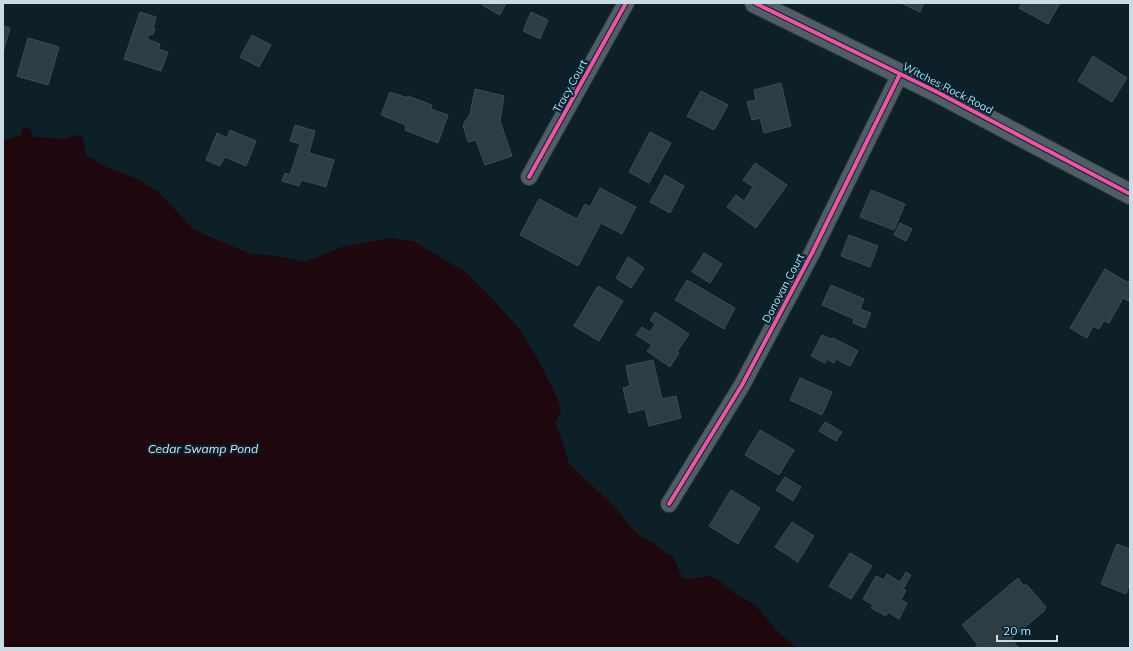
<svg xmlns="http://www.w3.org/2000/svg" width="1133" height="651" viewBox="0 0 1133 651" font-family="Mulish,sans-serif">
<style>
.water{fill:#1f070e}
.building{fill:#2e3d44;stroke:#3c4c53}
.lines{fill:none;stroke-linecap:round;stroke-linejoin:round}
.minor-casing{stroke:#2c393f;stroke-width:18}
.tertiary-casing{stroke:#2c393f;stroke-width:22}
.minor{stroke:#515e65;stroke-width:16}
.tertiary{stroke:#515e65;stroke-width:20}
.cycleway-casing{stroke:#012434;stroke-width:6}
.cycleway{stroke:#f153a3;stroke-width:4}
.labels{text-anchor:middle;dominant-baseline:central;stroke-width:4;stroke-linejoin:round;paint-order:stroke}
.street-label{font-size:11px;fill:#c9dbe5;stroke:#012434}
.water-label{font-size:12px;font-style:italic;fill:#f8dbdf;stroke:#012434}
</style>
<rect width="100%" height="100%" fill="#0d2028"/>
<path class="water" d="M23 127 30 129 34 137 65 139 74 135 83 137 86 155 106 167 140 180 159 193 194 230 251 254 276 256 305 262 342 247 389 238 413 241 467 273 492 298 519 329 539 361 557 397 561 412 555 423 559 431 569 464 613 505 636 533 674 557 682 578 688 579 710 576 717 579 738 596 753 603 781 635 798 648H3V141L21 135Z"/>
<path class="building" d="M484 3H506L500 15 482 5Z
M901 3H924L920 12Z
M1022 3H1060L1048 24 1019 8Z
M140 12 156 17 153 28H155L153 35 150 34 147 39 160 44 158 49 168 52 161 71 124 59Z
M531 12 548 20 540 39 523 31Z
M3 26 10 28 3 53Z
M252 35 271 45 259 67 240 57Z
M28 38 59 47 48 85 17 76Z
M1093 56 1127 78 1112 102 1078 81Z
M781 83 791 126 764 133 760 118 752 120 747 102 756 100 754 90Z
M475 89 504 96 500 121 512 156 485 165 476 140 468 142 463 125 470 114Z
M701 91 728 105 714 130 687 116Z
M390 92 408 98V96L432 105 431 109 448 115 438 143 405 130 406 125 381 115Z
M295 125 315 131 309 153 334 160 326 187 301 180 299 186 282 181 285 173 290 175 300 144 290 141Z
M230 130 256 141 246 166 225 157 220 166 206 160 217 133 227 138Z
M650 132 671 143 649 183 629 172Z
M755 163 787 185 756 228 727 207 736 195 744 201 753 187 743 180Z
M665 175 684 186 670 213 650 202Z
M600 188 636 207 622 234 601 223 578 266 520 235 539 199 577 219 585 204 590 207Z
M871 190 905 204 894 230 860 217Z
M900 223 912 229 906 241 894 235Z
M849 235 878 246 870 267 841 256Z
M704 253 722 264 710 283 692 272Z
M628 257 644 268 631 288 616 278Z
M1105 269 1127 282 1130 281V302L1123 298 1109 323 1104 321 1099 329 1093 326 1087 338 1070 328Z
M687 280 735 308 724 329 675 300Z
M831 285 864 299 860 309 871 313 865 328 853 323 854 319 822 305Z
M598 286 623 301 599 341 574 326Z
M655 312 689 334 677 352 679 353 670 367 647 351 652 345 636 335 642 327 650 332 655 324 650 320Z
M822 335 830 339 833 338 858 351 850 366 836 359 834 363 827 359 825 363 811 356Z
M653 360 662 399 676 396 681 418 649 426 645 409 629 413 623 388 630 386 626 366Z
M800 378 832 392 822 415 790 400Z
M825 422 842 432 836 441 819 431Z
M760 430 794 450 779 475 745 455Z
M785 477 801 487 793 501 776 490Z
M731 490 760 508 738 544 709 526Z
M792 522 814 536 798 562 775 547Z
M1117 544 1130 549V583L1126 594 1101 584Z
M850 553 872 566 851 599 829 586Z
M906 572 911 575 903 589 906 590 901 600 907 603 899 619 888 612 886 616 871 608 873 605 863 599 876 576 884 580 887 574 900 582Z
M1018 578 1023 585H1027L1046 607 1044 611 1011 639 1019 648H974L978 645 962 625Z"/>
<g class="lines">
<g class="minor-casing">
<path id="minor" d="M529 177 626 3
M669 504 742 385 812 253 900 74"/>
</g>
<g class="tertiary-casing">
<path id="tertiary" d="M755 3 935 91 1130 194"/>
</g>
<use href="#minor" class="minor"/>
<use href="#tertiary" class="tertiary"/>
<g class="cycleway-casing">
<path id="cycleway" d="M755 3 935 91 1130 194
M529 177 626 3
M669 504 742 385 812 253 900 74"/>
</g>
<use href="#cycleway" class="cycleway"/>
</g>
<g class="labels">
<g class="street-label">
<text transform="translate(570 86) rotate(-61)">Tracy Court</text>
<text transform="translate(948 88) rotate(27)">Witches Rock Road</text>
<text transform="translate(783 288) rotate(-62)">Donovan Court</text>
</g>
<g class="water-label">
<text x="203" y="448">Cedar Swamp Pond</text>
</g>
</g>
<rect width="1133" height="651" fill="none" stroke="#c9dbe5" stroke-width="8"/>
<path d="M997 635v6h60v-6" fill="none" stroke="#c9dbe5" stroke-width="2"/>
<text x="1003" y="635" font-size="12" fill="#c9dbe5" stroke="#012434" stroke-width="3" paint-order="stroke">20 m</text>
</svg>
